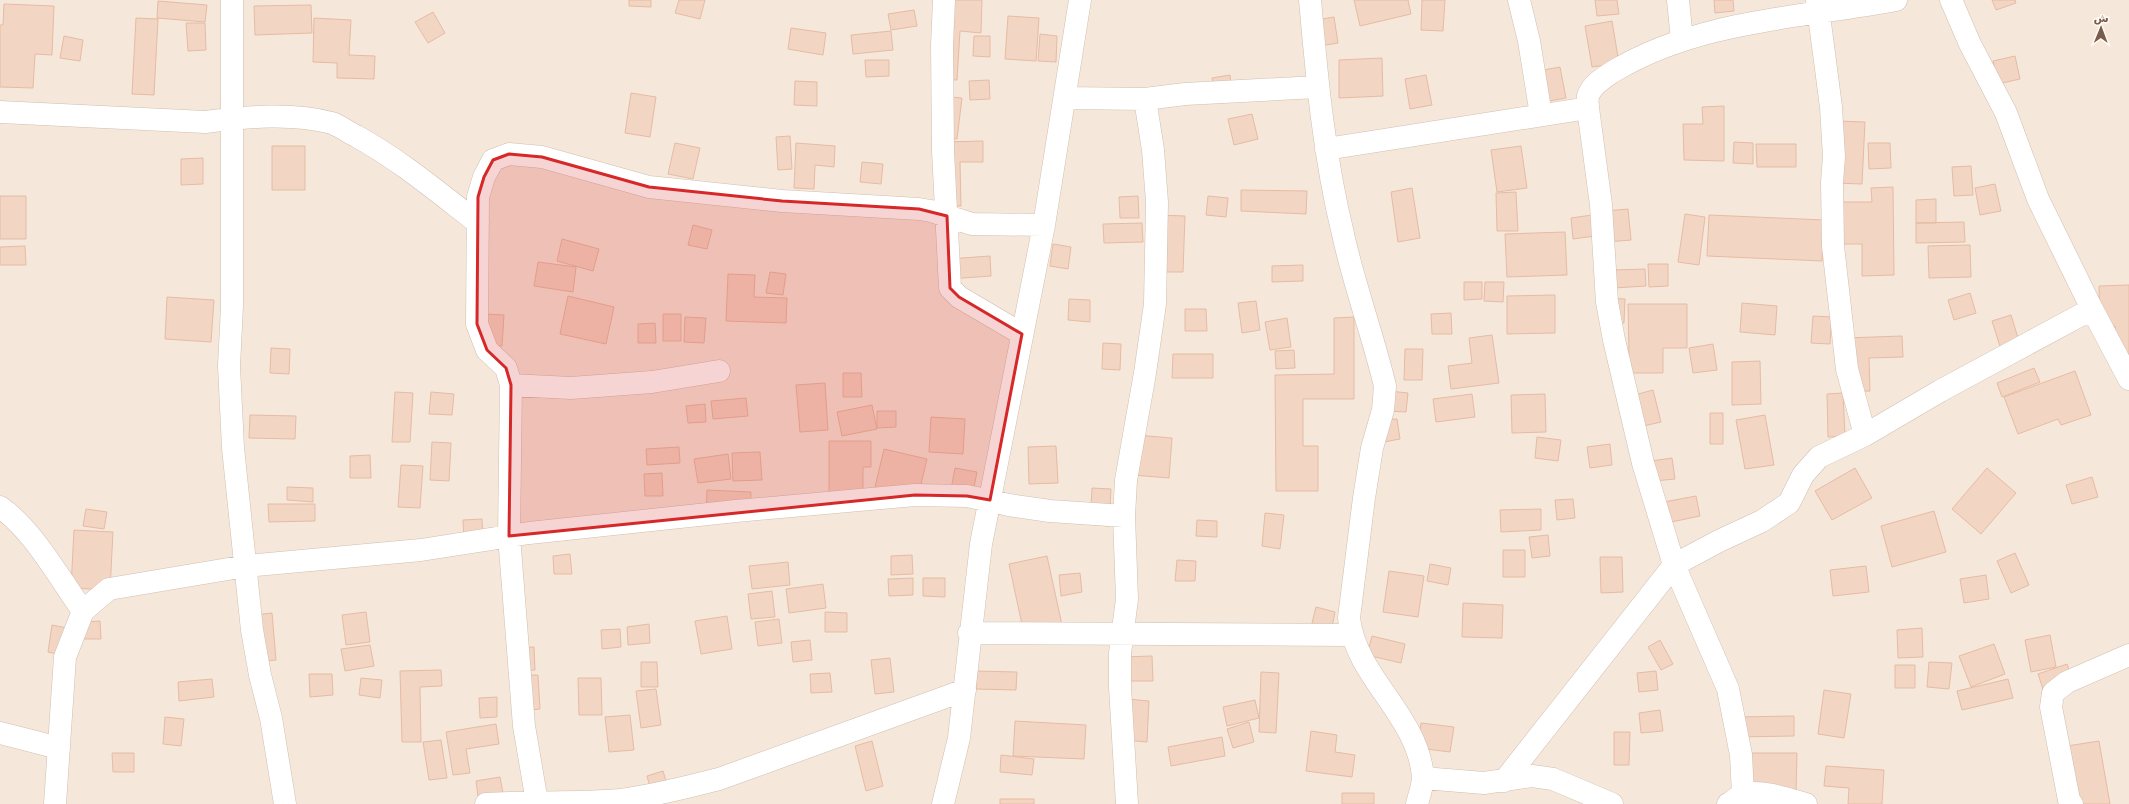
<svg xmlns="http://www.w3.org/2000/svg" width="2129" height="804" viewBox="0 0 2129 804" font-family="'DejaVu Sans','Noto Naskh Arabic',sans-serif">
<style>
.residential{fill:#f5e8da}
.building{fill:#f3d5c3;stroke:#e6bba3}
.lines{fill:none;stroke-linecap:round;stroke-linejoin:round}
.minor-casing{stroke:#d1beb0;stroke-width:23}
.minor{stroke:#fff;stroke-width:22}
.marked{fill:#d62828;fill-opacity:0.2;stroke:#d62828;stroke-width:3;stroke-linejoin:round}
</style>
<rect width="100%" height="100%" fill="#fdf6ec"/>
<path class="residential" d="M0 0H2129V804H0Z"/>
<path class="building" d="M629 0H651V7L629 6Z
M679 0H705L700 19 675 13Z
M943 0H982L981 33 960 31 957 80 939 79Z
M1354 0H1408L1411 14 1360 26Z
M1422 0H1445L1443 31 1421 30Z
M1595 0H1617L1619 14 1597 16Z
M1714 0H1733L1734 11 1715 13Z
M1992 0H2015L2016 3 1996 10Z
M158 1 207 5 205 22 157 18Z
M4 4 54 6 52 55 35 54 33 88 0 87V25H3Z
M311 5 312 33 255 35 254 6Z
M914 10 917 26 891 30 888 14Z
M433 12 445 33 428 43 415 22Z
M1008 16 1039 18 1036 61 1005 59Z
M1334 17 1338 43 1320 46 1316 20Z
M136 18 158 19 154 95 132 94Z
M314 18 351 20 349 55 375 56 374 79 337 78V63L313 62Z
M1612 21 1619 63 1592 67 1585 26Z
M186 23H205L206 50 188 51Z
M791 28 826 33 823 55 788 49Z
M891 31 893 50 853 54 851 35Z
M1040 34 1057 36 1056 62 1038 61Z
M64 36 83 40 80 61 60 58Z
M974 36H990V57L973 56Z
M2015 56 2020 79 1998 84 1993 61Z
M1382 58 1383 96 1339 98V60Z
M865 60H889V76L866 77Z
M1560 67 1566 98 1543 102 1537 71Z
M1230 75 1232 93 1215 95 1212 78Z
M1426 75 1432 105 1410 109 1405 79Z
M989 80 990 99 970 100 969 81Z
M795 81 817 82V106L794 105Z
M631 93 656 97 650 137 625 133Z
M941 96 962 98 957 139 937 137Z
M1724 106V161L1684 160 1683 124H1703L1702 107Z
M1252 114 1258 139 1234 145 1228 119Z
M1838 121 1865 122 1862 184 1834 183Z
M790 136 792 169 778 170 776 137Z
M983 141V162H960L961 206H941V142Z
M1734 142 1753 143V164L1733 163Z
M675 143 700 148 693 179 668 174Z
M796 143 835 146 834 167 815 165 814 189 794 188Z
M1868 143H1890L1891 168 1869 169Z
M1756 144H1796V167H1757Z
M272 146H305V190H272Z
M1521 146 1527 188 1497 192 1491 150Z
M203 158V184L181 185V159Z
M862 162 883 164 881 184 860 182Z
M1971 166 1973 195 1954 196 1952 167Z
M1995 184 2001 211 1980 215 1975 188Z
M1893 187 1894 275 1862 276V244H1832L1831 202H1872L1871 188Z
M1412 188 1420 238 1398 242 1391 192Z
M1241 190 1307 191 1306 214 1241 211Z
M1516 192 1518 231H1497L1496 193Z
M0 196H26V239H0Z
M1138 196 1139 218H1120L1119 197Z
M1208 196 1228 198 1226 217 1206 215Z
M1936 199V223H1916V200Z
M1628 209 1631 240 1607 242 1605 211Z
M1685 214 1705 217 1699 265 1678 262Z
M1157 215 1185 216 1183 272H1155Z
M1592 215 1595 236 1573 239 1571 218Z
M1709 215 1824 220 1822 261 1707 256Z
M1964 222 1965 242 1916 243V223Z
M1142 223 1143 242 1104 243 1103 224Z
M693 225 712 230 707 249 688 245Z
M1565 232 1567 275 1507 277 1505 234Z
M562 239 599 249 593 271 557 261Z
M1053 244 1071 247 1068 269 1050 266Z
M1970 245 1971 277 1929 278 1928 246Z
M25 246 26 265H0V247Z
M990 256 991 276 949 279 948 259Z
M538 262 576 267 573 292 534 286Z
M1648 264H1668V286L1649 287Z
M1303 265V281L1272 282V266Z
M1645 269 1646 286 1614 288 1613 270Z
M770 272 786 274 783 295 766 293Z
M728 274 755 275 754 297 787 298 786 323 726 321Z
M1464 282H1482V299L1464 300Z
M1485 282H1504L1503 302 1484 301Z
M2129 285V362H2116L2115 326 2100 327 2099 286Z
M1970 293 1976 313 1954 320 1948 300Z
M1555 295V333L1507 334V296Z
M568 296 614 307 606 344 560 334Z
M167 297 214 300 211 342 165 339Z
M1608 298 1625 299 1624 323 1606 321Z
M1069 299 1090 300V322L1068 320Z
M1256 301 1260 330 1242 333 1238 303Z
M1742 303 1777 306 1775 335 1740 332Z
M1628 304H1687V348H1663V373H1612L1629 355Z
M1185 309H1206L1207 331H1185Z
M1451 313 1452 334H1432L1431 314Z
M486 314 504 315 502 346 484 344Z
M663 314H681V341H663Z
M2011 315 2023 354 2004 359 1992 321Z
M1813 316 1832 317 1830 344 1811 343Z
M685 317 706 318 704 343 684 342Z
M1354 317V399H1303V446H1318V491H1276L1275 375 1334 374V318Z
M1287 318 1291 347 1270 350 1265 322Z
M655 323 656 343H638V324Z
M1492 335 1499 383 1451 389 1448 366 1472 363 1469 338Z
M1902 336 1903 357 1869 358 1870 391 1847 392 1845 338Z
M1103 343 1121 344 1120 370 1102 369Z
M1713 344 1717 370 1693 373 1689 348Z
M271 348 290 349 289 374 270 373Z
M1405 349H1423L1422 380H1404Z
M1294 350 1295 368 1276 369 1275 351Z
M1173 354H1213V378H1172Z
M1760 361 1761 404 1732 405V362Z
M2034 368 2040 382 2002 397 1997 383Z
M2075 371 2091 415 2061 425 2058 419 2018 434 2004 397Z
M843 373H861L862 397H843Z
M825 383 828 430 800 432 796 385Z
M1653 390 1661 422 1639 427 1631 396Z
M1389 391 1408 393 1406 412 1387 411Z
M395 392 413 393 410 442H392Z
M431 392 454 394 452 415 429 414Z
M1843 393 1845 436 1828 437 1827 394Z
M1472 394 1475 417 1436 422 1433 399Z
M1545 394 1546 432 1512 433 1511 395Z
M746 398 748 416 713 419 711 401Z
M705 404 706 422 688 423 686 406Z
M872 405 877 429 842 436 837 412Z
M877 411H896V427L877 428Z
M1710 413H1723V444H1710Z
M250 415 296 416 295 439 249 438Z
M1765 415 1774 465 1745 469 1736 420Z
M931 417 965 419 963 454 929 452Z
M1397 419 1400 439 1384 442 1381 420Z
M1136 435 1172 438 1169 478 1132 475Z
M1537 437 1561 440 1558 461 1535 458Z
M829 441H871V467H863V492H829Z
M432 442 451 443 449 481 430 480Z
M1610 444 1612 465 1590 468 1587 447Z
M1056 446 1058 483 1029 484 1028 447Z
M679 447 680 463 647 465 646 449Z
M884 449 927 459 918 497 875 487Z
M760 452 762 480 733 481 732 453Z
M728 454 731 479 698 483 694 459Z
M370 455 371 478H350V456Z
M1672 458 1675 479 1654 481 1651 461Z
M401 465 423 466 420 508 398 507Z
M955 468 977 472 973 492 951 489Z
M1855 468 1872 498 1832 520 1815 491Z
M1987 468 2016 493 1981 534 1952 509Z
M662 473 663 496H645L644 474Z
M2092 477 2098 497 2072 504 2066 485Z
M287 487 313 488V502L287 500Z
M1092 488 1111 489 1109 526 1090 524Z
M707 490 751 492 750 519 706 517Z
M1696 496 1700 516 1657 525 1653 504Z
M1573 499 1575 518 1557 520 1555 500Z
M268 504H315V521L269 522Z
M86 509 107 512 104 529 83 526Z
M1541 509V530L1501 532 1500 510Z
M1934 511 1946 552 1892 567 1881 526Z
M1265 513 1284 515 1280 549 1262 546Z
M482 519 483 540 464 542 463 520Z
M1197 520 1217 521V537L1196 536Z
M74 530 113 532 110 590 71 588Z
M1548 535 1550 556 1532 558 1529 537Z
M1503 550H1525V577H1503Z
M2015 553 2029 585 2011 593 1997 561Z
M570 554 572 574H554L553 556Z
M912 555 913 574 891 575V556Z
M1047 556 1062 625 1024 634 1009 564Z
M1600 557H1622L1623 592 1601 593Z
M1177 560 1196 561 1195 581H1175Z
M788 562 790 585 752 589 749 566Z
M1430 564 1451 568 1448 585 1427 581Z
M1866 566 1869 592 1833 596 1830 570Z
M1389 571 1424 576 1418 617 1383 612Z
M1080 573 1082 592 1061 596 1059 575Z
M1986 575 1989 599 1964 603 1960 579Z
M913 578V595L889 596 888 579Z
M923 578H945V597L923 596Z
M823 584 826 608 789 613 786 589Z
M772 591 775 617 751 619 748 594Z
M1463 603 1503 605 1502 638 1462 637Z
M1316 607 1335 612 1332 627 1312 623Z
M366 612 370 642 346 645 342 615Z
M825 612 847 613V632H825Z
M272 613 276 660 259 662 254 615Z
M727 616 732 649 701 654 695 621Z
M779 619 782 643 758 646 755 622Z
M100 621 101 639H83V622Z
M649 624 650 643 628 645 627 627Z
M52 625 67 628 62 655 48 652Z
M1922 628 1923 657 1898 658 1897 630Z
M620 629 621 647 602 649 601 630Z
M2050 635 2056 667 2031 672 2025 640Z
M1372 636 1405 644 1401 663 1367 655Z
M810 640 812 660 793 662 791 642Z
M1660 640 1673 664 1661 670 1648 647Z
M1994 644 2005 674 1971 687 1959 656Z
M370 645 374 666 345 671 341 649Z
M534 647 535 670 515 671V648Z
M1152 656 1153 681H1122L1121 657Z
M890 658 894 692 875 694 871 660Z
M641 662H657L658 687H641Z
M1929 662 1952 663 1949 689 1927 687Z
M2067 664 2074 685 2045 695 2038 674Z
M1895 665H1915V688H1895Z
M441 670 442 686 420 687 421 742H402L400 671Z
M976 671 1017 672 1016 690 976 689Z
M1656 671 1658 690 1639 692 1637 673Z
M1261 672 1279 673 1276 733 1259 732Z
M830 673 832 692 811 693 810 674Z
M309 674H332L333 695 310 697Z
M520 675H538L540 709 521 711Z
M361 678 382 680 380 698 359 695Z
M578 678H601L602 715H579Z
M212 679 214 697 179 701 178 682Z
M2008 679 2013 698 1962 710 1957 691Z
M656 689 661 725 641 728 636 691Z
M1824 690 1851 694 1844 738 1818 734Z
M497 697V717L480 718 479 698Z
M1128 699 1149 701 1147 742 1125 740Z
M1255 700 1259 718 1227 726 1223 707Z
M1660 710 1663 731 1641 733 1639 713Z
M630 715 634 750 609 752 605 717Z
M1794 716V736L1735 737 1736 717Z
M165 717 184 719 181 746 163 744Z
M1015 721 1086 725 1084 759 1013 756Z
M1249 722 1254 742 1233 748 1227 729Z
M1421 723 1454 727 1450 752 1418 748Z
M496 724 499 744 466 749 470 773 453 775 446 732Z
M1311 731 1337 735 1335 752 1355 755 1352 777 1306 771Z
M1614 732H1630L1629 765H1614Z
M1222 737 1225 756 1171 766 1168 747Z
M441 740 447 778 429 780 423 742Z
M872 741 883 786 866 791 855 746Z
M2099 741 2110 804H2076L2067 746Z
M112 753H134V772H113Z
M1745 753H1797L1796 794H1745Z
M1001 755 1034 759 1032 775 1000 772Z
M1826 766 1884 770 1882 804H1848L1849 788 1824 786Z
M663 771 670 794 653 798 647 776Z
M500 777 505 804H479L476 781Z
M1342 793H1374V804H1342Z
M1000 799H1034V804H1000Z"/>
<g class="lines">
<g class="minor-casing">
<path id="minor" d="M232 0V306L229 366 233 448 252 630 260 675 271 718 285 804
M944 0 942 45 943 151 950 288 959 297 1022 334
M1310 0C1317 79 1324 157 1343 234 1354 285 1373 335 1385 386L1383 410 1372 448 1364 498 1349 618C1356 678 1418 715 1423 777 1423 785 1419 796 1417 804
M1519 0 1529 41 1541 115
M1678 0 1682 40
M1817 0 1831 107 1834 157 1832 182 1833 246 1847 369 1865 435
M1951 0 1970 44 2006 113 2038 199 2092 309 2129 379
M1066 98 1145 99 1185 94 1317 87
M0 112 205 122C246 117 291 112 332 123 340 126 348 132 356 136 400 160 439 193 478 223
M1326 149 1588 108
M511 385 571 388 652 382 719 371
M0 507C34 531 59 578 83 611
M969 633 1351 635
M0 733 59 748
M1423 778 1484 783 1532 776 1553 779 1612 804
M1504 781 1674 565 1719 541 1762 521 1789 503 1803 475 1819 457 1865 435 1940 391 2092 309
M1743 794 1741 755 1728 689 1674 565 1643 463 1614 340 1607 302 1601 205 1588 108C1588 104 1587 99 1588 96 1592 84 1605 77 1614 71 1699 20 1801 18 1896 0
M537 802 524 726 509 536 511 385 506 368 487 350 477 324 478 197 484 177 493 160 509 154 542 157 649 187 782 201 919 209 931 211 972 224 1044 225
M55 804 65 657 83 611 109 589 246 566 421 550 529 533 736 511 915 495 967 496 1009 505 1050 511 1124 516
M486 804C530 801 576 804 620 800 654 796 687 787 719 779L965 690
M943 804 959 738 981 544 1044 225 1080 0
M1127 804 1120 687V653L1127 599 1124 516 1126 480 1145 373 1155 304 1157 202 1153 150 1145 99
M1728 804C1733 802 1738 795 1744 794 1763 790 1788 799 1806 804
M2072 804 2069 800 2051 707 2053 693 2067 682 2129 655"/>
</g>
<use href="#minor" class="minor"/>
</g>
<path class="marked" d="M509 154 542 157 649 187 782 201 919 209 947 216 950 288 959 297 1022 334 990 500 967 496 915 495 509 536 511 385 506 368 487 350 477 324 478 197 484 177 493 160Z"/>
<g transform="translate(2101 28) rotate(1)" stroke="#fffaf3" stroke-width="3" paint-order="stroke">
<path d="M0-3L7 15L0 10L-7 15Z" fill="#7a5c4d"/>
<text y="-6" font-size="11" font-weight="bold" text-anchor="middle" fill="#7a5c4d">ش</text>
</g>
</svg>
